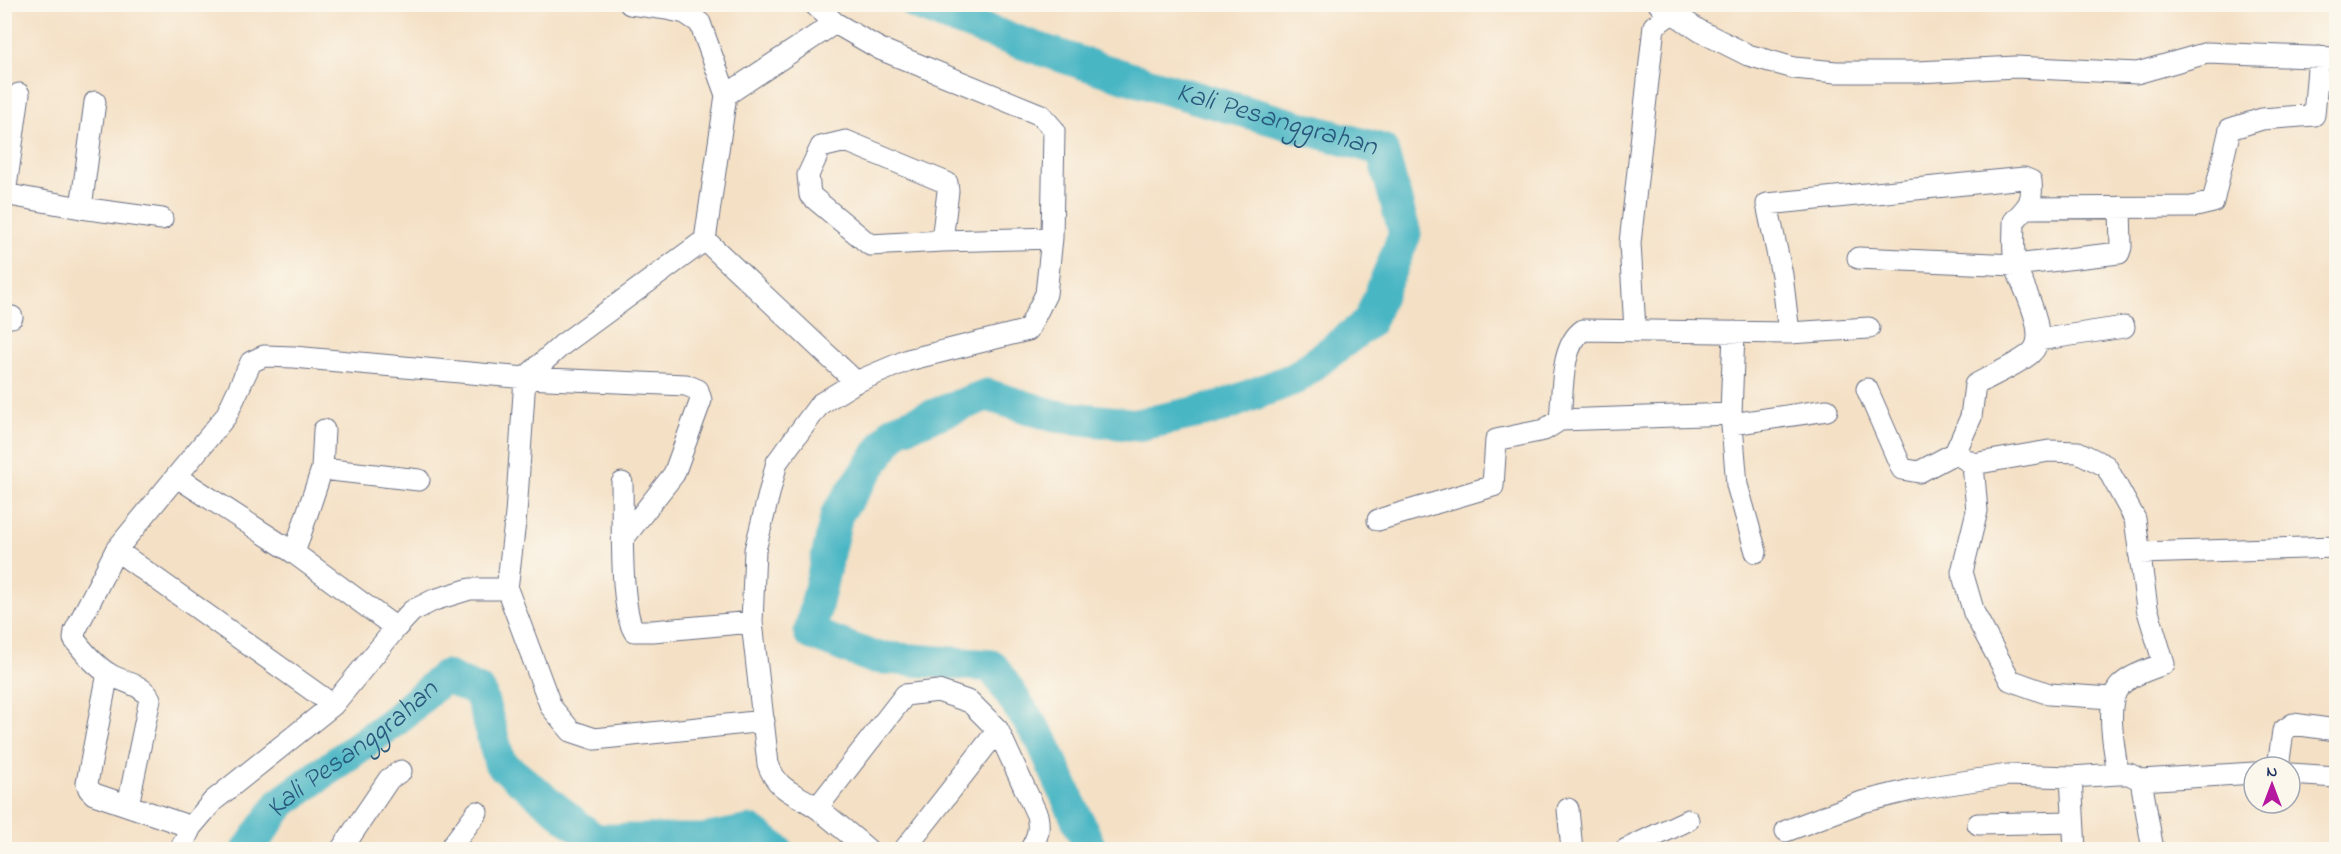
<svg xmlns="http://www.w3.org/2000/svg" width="2341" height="854" viewBox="0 0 2341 854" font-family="'Indie Flower',sans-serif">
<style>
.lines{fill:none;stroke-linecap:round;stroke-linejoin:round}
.river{stroke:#49b6c4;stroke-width:33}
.street-casing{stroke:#676d82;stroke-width:23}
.street{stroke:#fff;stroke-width:21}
.labels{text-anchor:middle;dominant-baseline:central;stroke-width:6;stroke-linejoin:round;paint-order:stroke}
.water-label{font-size:28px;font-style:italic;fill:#29587d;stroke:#fbf7ec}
</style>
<rect width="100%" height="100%" fill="#fbf7ec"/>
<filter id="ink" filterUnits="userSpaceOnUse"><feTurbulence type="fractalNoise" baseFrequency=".0167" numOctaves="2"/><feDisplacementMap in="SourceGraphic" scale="12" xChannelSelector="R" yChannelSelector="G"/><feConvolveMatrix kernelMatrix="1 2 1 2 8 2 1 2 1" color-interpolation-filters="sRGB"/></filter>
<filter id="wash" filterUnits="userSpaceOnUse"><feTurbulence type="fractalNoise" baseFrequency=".008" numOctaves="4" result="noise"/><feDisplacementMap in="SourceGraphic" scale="24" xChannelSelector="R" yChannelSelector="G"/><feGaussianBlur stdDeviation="1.35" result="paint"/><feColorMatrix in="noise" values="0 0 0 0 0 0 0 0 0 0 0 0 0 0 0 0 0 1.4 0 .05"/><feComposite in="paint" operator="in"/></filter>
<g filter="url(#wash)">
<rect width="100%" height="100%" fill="#f4e0c5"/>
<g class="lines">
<g class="river">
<path id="s1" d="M917 4C1068 65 1226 106 1382 150L1405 234 1369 322 1296 378 1218 408 1137 425 1055 416 987 395 895 430 837 514 810 633 872 657 992 666 1042 741 1091 850"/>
<path id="s2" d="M248 850 281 803 396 720 445 676 480 692 500 763 595 840H703L751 831 777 850"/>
</g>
</g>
</g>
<g filter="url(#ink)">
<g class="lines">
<g class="street-casing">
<path id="street" d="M630 4 667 9 685 13 700 23 726 95 705 240 562 345 525 378 516 514 507 589 551 707 571 731 595 739 764 721
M814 4 835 23 880 49 1041 115 1054 130 1052 238 1046 294 1028 330 908 360 856 382 820 404 777 462 755 550 752 622 768 764C778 793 798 793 820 810 836 823 852 836 868 850
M1659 4 1700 31 1748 55 1794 68 1836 72H1918L2016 67 2137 73 2207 53 2336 58
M726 95 835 23
M846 141 947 183 948 191 942 241 870 245 810 195 808 175 821 147Z
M4 194 81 208 162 219
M5 194 19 94
M81 208 95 102
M2026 208 2192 207 2213 202 2230 129 2262 119 2314 115 2319 57
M705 240 856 382
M942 241 1052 238
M1858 258 2015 265 2119 253 2121 247 2120 207
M4 316 12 317
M1635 330 1630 243 1654 26 1672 13
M1789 333 1782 275 1767 204 2024 178 2031 181C2033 203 2029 205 2014 221 2014 235 2012 253 2016 267 2022 286 2051 336 2031 353 2019 364 1990 376 1975 385L1971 417 1955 453 1919 472 1902 469 1867 389
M2038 340 2124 327
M1731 414 1734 332
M1560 420 1731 414 1737 485 1756 552
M1732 424 1827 410
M1955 453 1973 464 2049 451 2078 452 2106 466 2135 519 2147 608 2164 664C2151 669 2133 674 2122 684 2103 699 2115 752 2118 774H2129L2141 780 2254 773
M1973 464 1977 511 1962 572 1974 613 2010 680 2049 694 2112 698
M322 469 419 480
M177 477 294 553 396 628
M622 483C623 514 619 607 634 631H653L752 622
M1378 520 1493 486 1496 440 1544 430 1560 420C1563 393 1560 346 1583 330L1789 333 1869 328
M116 550 333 705
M294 553 322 469 324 430
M2139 553 2336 547
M108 673 87 783 89 789 94 794 191 827
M2278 767 2283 731 2293 724 2336 730
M2290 774 2336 777
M2071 777 2075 850
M2141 780 2153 850
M128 805 150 699C143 684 122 682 109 674 96 666 83 651 74 639L75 631 116 550 226 416 251 362 264 356 294 357 525 378 686 385 698 390 701 400 674 474 623 539
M817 808 905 695 938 691 970 702 998 730 1037 815C1040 829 1038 837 1030 850
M1568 809 1572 850
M1978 824 2073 822
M1786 831 1862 802 1911 790 2008 775 2071 777 2118 774
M180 850 191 827 213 801 333 705 396 628 412 611 434 600 470 589H507
M341 850 389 779 401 771
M449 850 477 812
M904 850 998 730
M1625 850 1688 820"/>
</g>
<use href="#street" class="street"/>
</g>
</g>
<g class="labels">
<g class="water-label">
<text stroke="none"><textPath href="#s1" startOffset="378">Kali Pesanggrahan</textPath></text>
<text stroke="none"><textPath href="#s2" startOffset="147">Kali Pesanggrahan</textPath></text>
</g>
</g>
<rect width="2341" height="854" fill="none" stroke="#fbf7ec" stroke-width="24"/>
<g transform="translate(2272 785)"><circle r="28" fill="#fbf7ec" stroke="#a1a7b3" stroke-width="1.5"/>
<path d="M0-4.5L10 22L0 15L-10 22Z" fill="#b5179e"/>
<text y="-9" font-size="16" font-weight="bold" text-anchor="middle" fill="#1b2f5e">N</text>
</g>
</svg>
